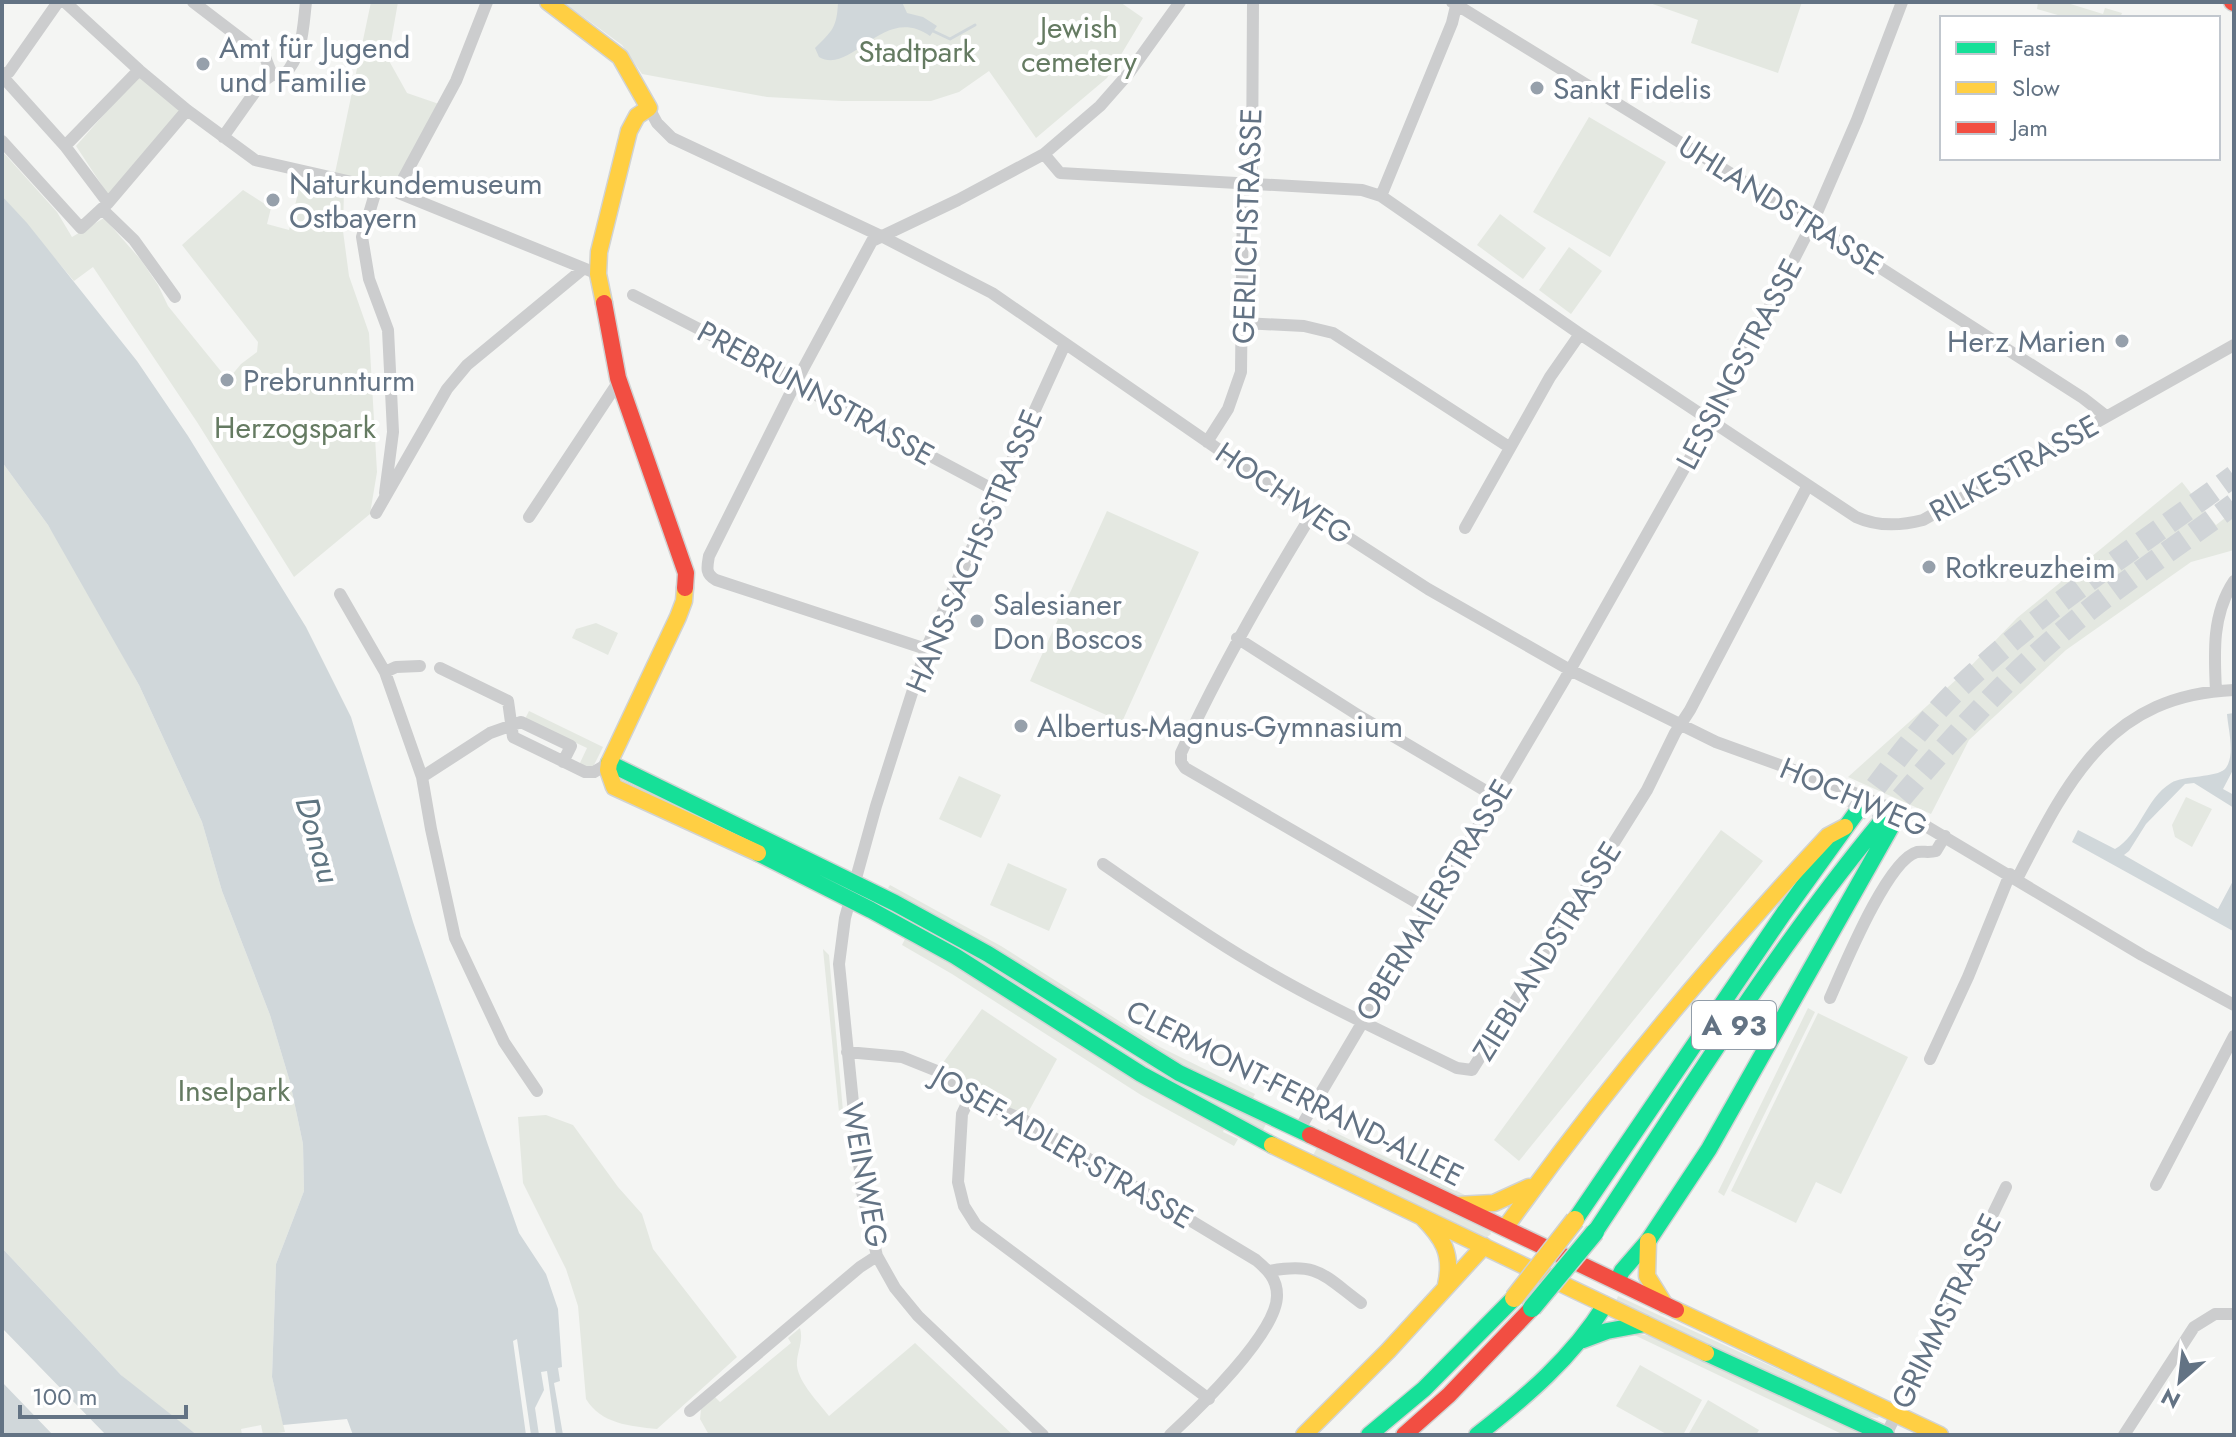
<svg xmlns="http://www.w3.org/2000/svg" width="2236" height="1437" viewBox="0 0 2236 1437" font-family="Jost,sans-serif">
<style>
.green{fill:#e4e8e1}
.water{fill:#d0d7da}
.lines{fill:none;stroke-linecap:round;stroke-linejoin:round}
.stream{stroke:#d0d7da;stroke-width:3}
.highway-tunnel{stroke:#d0d4d7;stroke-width:22;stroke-dasharray:22 11;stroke-linecap:butt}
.fast-casing{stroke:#d1d3d3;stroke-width:19}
.slow-casing{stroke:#d1d3d3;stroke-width:19}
.jam-casing{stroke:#d1d3d3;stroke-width:19}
.street{stroke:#cccdce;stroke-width:12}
.fast{stroke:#16e098;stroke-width:16}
.slow{stroke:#ffcf43;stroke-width:16}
.jam{stroke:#f24e42;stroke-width:16}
.fast-bridge-casing{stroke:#cfd1d1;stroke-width:21;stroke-linecap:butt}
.slow-bridge-casing{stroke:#cfd1d1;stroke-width:21;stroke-linecap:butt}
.fast-bridge{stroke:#16e098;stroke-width:18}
.slow-bridge{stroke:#ffcf43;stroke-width:18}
.poi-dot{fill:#96a0ab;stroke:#fff;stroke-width:3}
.labels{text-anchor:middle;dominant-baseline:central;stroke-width:8;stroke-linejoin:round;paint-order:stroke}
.shield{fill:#fff;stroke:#929da9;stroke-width:2}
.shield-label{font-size:28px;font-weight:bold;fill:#637384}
.park-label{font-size:30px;fill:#657b62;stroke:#fff}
.poi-label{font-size:30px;fill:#637384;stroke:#fff;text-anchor:start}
.street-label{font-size:30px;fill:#637384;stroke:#fff}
.water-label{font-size:32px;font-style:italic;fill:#5f7581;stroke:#fff}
</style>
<rect width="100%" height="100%" fill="#f4f5f3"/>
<path class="green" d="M371 2H398L388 59 407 93 439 104 395 189 335 173Z
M563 2H1120L1143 18 1107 78 1036 138 989 71 959 92 931 101H842L767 97 642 74 622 45Z
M1647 2H1802L1778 73 1691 43 1698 20Z
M2038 2H2064L2103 14 2105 8 2122 13 2120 18H2068L2037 9Z
M139 75 181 111 109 196 76 146Z
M1589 117 1666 162 1610 257 1533 212Z
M2 151 57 212 72 237 104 218 141 260 158 285 168 306 224 375 228 372 231 376 241 364 257 352 258 342 182 245 243 190 271 208 267 224 289 230 300 185 344 190 343 231 349 276 369 333 377 472 370 514 294 577 197 422 93 267 74 281 2 196Z
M1500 214 1546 248 1523 279 1477 245Z
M1569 247 1602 271 1571 314 1539 290Z
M2 462 48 525 71 561 139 685 202 822 222 891 270 1015 290 1082 303 1144 304 1191 276 1264 272 1377 285 1432 263 1435 261 1425 241 1429 242 1435H197L145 1396 121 1375 2 1248Z
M2182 482 2216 525 2234 511V550L2191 562 2066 650 1969 740 1931 814 1848 777 1967 670 2017 618Z
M1107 511 1199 552 1122 722 1030 681Z
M596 623 618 633 608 655 572 638 576 629Z
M529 711 603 747 592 769 579 765 587 748 525 719Z
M959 776 1001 795 981 838 939 819Z
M2186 797 2212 809 2192 847 2175 837 2172 825Z
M1721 830 1763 861 1519 1161 1494 1140Z
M1008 863 1067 889 1049 931 990 905Z
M890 885 1001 946 1160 1047 1255 1094 1252 1100 1165 1060 888 888Z
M914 926 977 957 1140 1060 1266 1124 1261 1134 1189 1097Z
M906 937C1013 999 1114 1071 1224 1129L1223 1132 1238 1139 1234 1146 1141 1095 952 974 902 945Z
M823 949 829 955 843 1111 839 1112Z
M1808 1008 1815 1012 1724 1196 1718 1192Z
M982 1009 1057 1059 1024 1120 970 1097 937 1071Z
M1818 1013 1908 1057 1841 1194 1816 1182 1796 1223 1731 1191Z
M546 1115 573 1125 618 1187 642 1214 653 1249 737 1357 657 1429C630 1426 601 1424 586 1399L578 1306 566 1269 523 1183 518 1117Z
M1328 1129 1467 1196V1201L1391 1167 1326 1133Z
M1317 1148 1490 1231 1491 1234 1486 1238 1311 1159Z
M1618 1296C1705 1337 1792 1375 1879 1416L1878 1418C1858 1417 1835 1401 1813 1397L1615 1304Z
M800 1328C804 1342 796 1353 797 1366 799 1383 819 1403 829 1416L915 1343 1013 1435H709L700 1419 701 1409 715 1397 720 1402 791 1343 788 1338Z
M1628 1332 1650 1336 1669 1344 1865 1435H1844Z
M1640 1365 1702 1400 1683 1435H1668L1616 1406Z
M1708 1400 1759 1430 1756 1435H1688Z"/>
<path class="water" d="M838 2H902L907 13 923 17 937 26 930 36C883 3 852 76 819 57L815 48C832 31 837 28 838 2Z
M2 196 27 223 137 361 188 436 306 627 351 717 413 922 488 1145 519 1233 546 1274 558 1309 562 1367 558 1368 560 1381 554 1383 563 1435H556L547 1371 541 1372 544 1390 535 1408 539 1435H531L517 1339 513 1341 526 1435H353L347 1419 283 1425 272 1377 276 1264 304 1191 303 1144 290 1082 270 1015 222 891 202 822 139 685 48 525 2 462Z
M2234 713V768L2223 789 2234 795V808L2194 783 2185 784 2146 824 2129 851 2124 855 2218 909 2234 879 2233 931 2072 842 2078 830 2115 849C2140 835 2145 799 2171 783 2184 775 2216 778 2225 769 2236 756 2228 729 2227 714Z
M2 1248 121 1375 197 1435H106L2 1328Z
M2 1382 53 1435H2Z"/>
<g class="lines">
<path class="stream" d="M933 31 950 39 975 25"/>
<path class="highway-tunnel" d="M1856 813C1893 764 1929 714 1975 673 2055 600 2147 540 2234 476
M1880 823C1933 760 1986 698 2048 644 2106 593 2172 550 2234 504"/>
<g class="fast-casing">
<path id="fast" d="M609 763 895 903 988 954 1179 1073 1310 1135
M758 853 871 910 955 956 1141 1074 1272 1145
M1575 1220 1784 913 1856 813
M1595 1232C1687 1094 1774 951 1880 823
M1617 1281 1622 1271 1648 1241 1709 1149 1891 827
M1583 1340 1607 1331 1645 1324
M1706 1353 1886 1435
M1369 1435 1424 1389 1514 1298
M1477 1435C1526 1397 1572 1358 1605 1305"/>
</g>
<g class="slow-casing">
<path id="slow" d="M548 2 620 57 649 108 637 116 629 131 599 252 598 274 604 303
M685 588 684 601 678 617 609 763 608 770 614 787 758 853
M1272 1145 1706 1353
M1457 1205 1494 1203 1529 1187
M1422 1217C1443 1238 1453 1254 1446 1285
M1505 1228C1604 1090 1712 960 1828 836L1845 827
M1648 1241 1647 1276 1665 1305
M1676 1310 1940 1435
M1304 1435 1388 1351 1484 1246"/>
</g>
<g class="jam-casing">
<path id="jam" d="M2232 2 2234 3
M604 303 618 378 686 573 685 588
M1310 1135 1676 1310
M1404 1435 1449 1395 1532 1308"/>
</g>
<path class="street" d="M65 2 139 70
M193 2 265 57 272 75
M1452 2 1798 215 2083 398 2106 416
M2 74 9 72 58 2
M272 75H284C303 56 303 27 306 2
M2 76 65 146
M649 108 657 123 672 138 883 237 992 293 1312 514 1428 589 1570 670 1716 742 1843 788 1914 819 2142 955 2234 1005
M223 137 262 82 272 75
M2 141 81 228 108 203 187 110
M1044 154 1060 173 1362 190 1381 196 1580 334 1856 517C1878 527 1900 526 1923 520L2234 345
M377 187 362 237 369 279 388 330 393 432 385 493
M396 192 456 81 487 2
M1381 196 1452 23 1457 2
M108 203 65 146 139 70 187 110 255 160 396 192 598 274
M102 209 134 240 175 297
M633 295 788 375 803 388 998 492
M1243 323 1304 326 1333 333 1509 447
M1207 442 1228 409 1241 372 1243 196 1252 171 1253 2
M376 513 447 389 467 365 583 269
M1312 514C1264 592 1219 670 1181 753V762L1185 768 1428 909
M529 517 619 381
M1465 528 1550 377 1580 334
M340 594 385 672 422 777 431 829 455 938 504 1042 537 1091
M1237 638 1361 717 1496 797
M926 649 716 580C705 574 707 567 709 556L796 382 872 241 958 200 1044 154 1100 106 1129 73 1180 2
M440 668 508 701 513 737 585 772H594L609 763
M385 672 396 667 420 666
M2216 691C2214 652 2212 614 2234 581
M422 777 490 733 521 722 571 746 563 762
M1103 864C1152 898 1200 932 1251 962 1317 1002 1388 1034 1457 1068L1472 1070 1647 790 1675 733 1690 710 1808 485
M2017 879C2068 780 2109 695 2234 690
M1830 998C1843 969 1887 860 1917 852 1923 851 1929 853 1936 851L1945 836
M847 1052 902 1057 937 1071 970 1097 1024 1120 1256 1260C1268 1270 1277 1279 1277 1295 1278 1332 1197 1410 1170 1435
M1930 1059 1968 977 2010 874
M970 1097 962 1114 958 1182 964 1206 976 1225 1209 1399
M1299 1130 1565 679 1711 421 1812 224 1857 120 1902 2
M2156 1185 2234 1036
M1269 1271C1319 1262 1323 1275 1361 1303
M690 1411 860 1267 877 1256
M1043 1435 918 1316 895 1288 877 1256 862 1192 839 964 845 918 876 806 926 649 1065 344
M1886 1435 2006 1187
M2124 1435 2194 1327 2215 1314H2234"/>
<use href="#fast" class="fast"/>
<use href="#slow" class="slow"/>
<use href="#jam" class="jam"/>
<g class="fast-bridge-casing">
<path id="fast-bridge" d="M1532 1308 1595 1232"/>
</g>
<g class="slow-bridge-casing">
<path id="slow-bridge" d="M1514 1298 1575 1220"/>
</g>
<use href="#fast-bridge" class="fast-bridge"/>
<use href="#slow-bridge" class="slow-bridge"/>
</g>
<g class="poi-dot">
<circle cx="203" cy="64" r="8"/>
<circle cx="1537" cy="88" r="8"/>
<circle cx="273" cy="200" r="8"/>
<circle cx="2122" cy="341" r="8"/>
<circle cx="227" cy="380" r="8"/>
<circle cx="1929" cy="567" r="8"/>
<circle cx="977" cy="621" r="8"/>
<circle cx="1021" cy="726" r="8"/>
</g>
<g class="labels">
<rect class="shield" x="1692" y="1001" width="84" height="48" rx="6"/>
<g class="shield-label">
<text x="1734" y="1025">A 93</text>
</g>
<g class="park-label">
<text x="1079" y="27">Jewish<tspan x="1079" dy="34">cemetery</tspan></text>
<text x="917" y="51">Stadtpark</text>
<text x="295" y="427">Herzogspark</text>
<text x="234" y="1090">Inselpark</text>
</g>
<g class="poi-label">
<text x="219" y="47">Amt für Jugend<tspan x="219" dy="34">und Familie</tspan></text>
<text x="1553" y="88">Sankt Fidelis</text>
<text x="289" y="183">Naturkundemuseum<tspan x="289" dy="34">Ostbayern</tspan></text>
<text x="2106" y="341" text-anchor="end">Herz Marien</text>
<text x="243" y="380">Prebrunnturm</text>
<text x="1945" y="567">Rotkreuzheim</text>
<text x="993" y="604">Salesianer<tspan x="993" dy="34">Don Boscos</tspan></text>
<text x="1037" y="726">Albertus-Magnus-Gymnasium</text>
</g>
<g class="street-label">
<text transform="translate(1781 205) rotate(32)">UHLANDSTRASSE</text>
<text transform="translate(1247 226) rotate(-88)">GERLICHSTRASSE</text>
<text transform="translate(1739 364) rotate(-62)">LESSINGSTRASSE</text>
<text transform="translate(816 393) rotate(29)">PREBRUNNSTRASSE</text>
<text transform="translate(2014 468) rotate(-29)">RILKESTRASSE</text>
<text transform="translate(1284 493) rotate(34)">HOCHWEG</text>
<text transform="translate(974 551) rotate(-67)">HANS-SACHS-STRASSE</text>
<text transform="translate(1854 797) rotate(23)">HOCHWEG</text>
<text transform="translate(1434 900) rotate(-59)">OBERMAIERSTRASSE</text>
<text transform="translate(1547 951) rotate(-58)">ZIEBLANDSTRASSE</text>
<text transform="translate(1295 1093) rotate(27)">CLERMONT-FERRAND-ALLEE</text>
<text transform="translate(1063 1147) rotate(30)">JOSEF-ADLER-STRASSE</text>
<text transform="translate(865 1175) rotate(80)">WEINWEG</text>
<text transform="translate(1946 1311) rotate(-64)">GRIMMSTRASSE</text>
</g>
<g class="water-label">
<text transform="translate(318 840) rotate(74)">Donau</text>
</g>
</g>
<rect width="2236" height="1437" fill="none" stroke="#637384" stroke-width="8"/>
<rect x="1940" y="16" width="280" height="144" fill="#ffffff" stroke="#c1c7ce" stroke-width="2"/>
<rect x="1956" y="42" width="40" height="12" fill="#16e098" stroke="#c1c7ce" stroke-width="2"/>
<text x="2012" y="56" font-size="24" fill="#637384">Fast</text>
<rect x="1956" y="82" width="40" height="12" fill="#ffcf43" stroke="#c1c7ce" stroke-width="2"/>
<text x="2012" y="96" font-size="24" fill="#637384">Slow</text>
<rect x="1956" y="122" width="40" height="12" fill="#f24e42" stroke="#c1c7ce" stroke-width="2"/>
<text x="2012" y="136" font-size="24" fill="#637384">Jam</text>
<g transform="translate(2180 1381) rotate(208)" stroke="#ffffff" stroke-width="6" paint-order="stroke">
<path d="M0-6L14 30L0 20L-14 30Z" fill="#637384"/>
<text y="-12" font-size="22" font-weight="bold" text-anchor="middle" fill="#637384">N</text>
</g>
<path d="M20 1405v12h166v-12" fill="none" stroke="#637384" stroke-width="4"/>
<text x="32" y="1405" font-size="24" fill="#637384" stroke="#ffffff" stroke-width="6" paint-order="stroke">100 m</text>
</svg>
